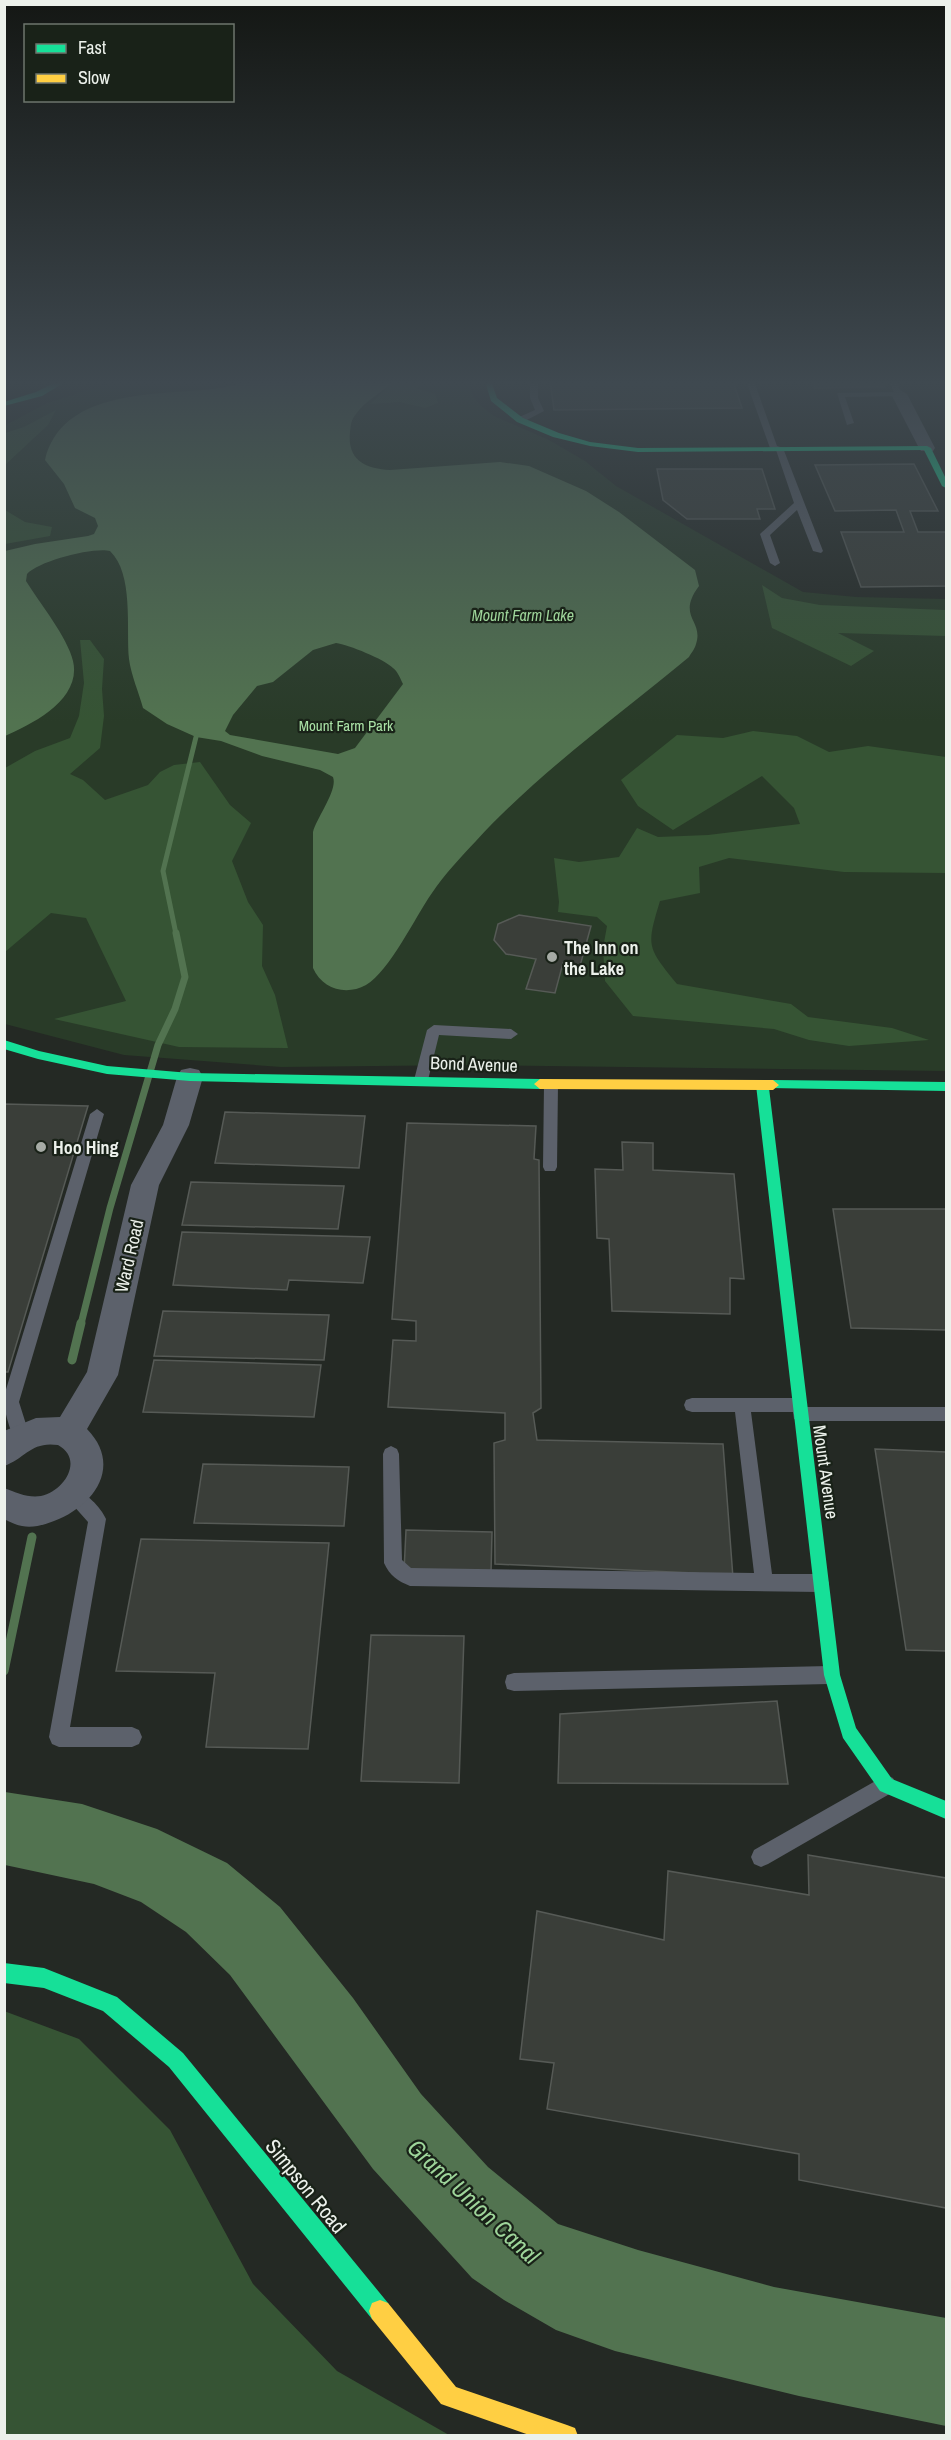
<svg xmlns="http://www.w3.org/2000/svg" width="951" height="2440" viewBox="0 0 951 2440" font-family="'Archivo Narrow',sans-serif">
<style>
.green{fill:#293b28}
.forest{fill:#365434}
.water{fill:#527350;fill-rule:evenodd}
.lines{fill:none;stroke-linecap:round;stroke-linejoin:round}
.stream-far2{stroke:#527350;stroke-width:5}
.stream-far1{stroke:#527350;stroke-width:7}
.stream{stroke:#527350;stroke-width:9}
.building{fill:#3a3e39;stroke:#565a56;stroke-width:1.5}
.lane{fill:#5c616b;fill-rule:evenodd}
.street{fill:#5c616b;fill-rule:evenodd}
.fast{fill:#16e098;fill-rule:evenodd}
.slow{fill:#ffcf43;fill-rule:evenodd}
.poi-dot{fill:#a6aba5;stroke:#192218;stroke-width:2}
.labels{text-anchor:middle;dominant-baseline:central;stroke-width:4.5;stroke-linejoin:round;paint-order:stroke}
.far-park-label{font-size:15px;fill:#aae2a6;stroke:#192218}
.far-water-label{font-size:16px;font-style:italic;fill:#9ed59a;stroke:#192218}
.poi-label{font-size:18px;font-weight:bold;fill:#ecf1eb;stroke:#192218;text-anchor:start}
.street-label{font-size:18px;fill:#ecf1eb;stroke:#192218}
.near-street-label{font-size:21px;fill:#ecf1eb;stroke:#192218}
.near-water-label{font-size:24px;font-style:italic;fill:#9ed59a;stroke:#192218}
</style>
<rect width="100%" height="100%" fill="#242924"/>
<path class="green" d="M124 381H468L473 396 480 405 494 416 549 440 585 461 616 486 803 592 856 597 946 599V1071L471 1065 281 1067 124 1055 5 1024 4 426 47 403 107 384Z"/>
<path class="forest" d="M400 381H428L416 388 435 394 438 403 425 408 400 402 370 404 390 385Z
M56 410 48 425 5 465V433L24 427Z
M5 510 25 522 52 527 50 536 5 544Z
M762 585 782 598 820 605 946 610V636L838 633 874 651 851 666 772 628Z
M80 640H90L104 659 102 689 104 716 100 748 70 774 83 780 105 800 148 785 160 772 174 765 200 762 230 805 251 823 232 861 248 902 263 925 262 966 275 995 288 1048 179 1047 54 1019 126 1001 86 918 51 913 5 952V768L35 751 70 738 79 716 84 683Z
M753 731 797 736 829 752 868 746 946 757V873L844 872 729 858 699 867 700 893 660 901C646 947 647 947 677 984L791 1004 808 1017 892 1028 929 1040 849 1046 809 1040 774 1029 633 1016 605 981 603 948 607 926 597 917 558 912 559 902 554 858 579 862 619 857 637 828 658 837 708 835 800 824 794 808 762 776 673 830 638 806 621 780 677 735 723 738Z
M4 2011 79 2039 170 2130 253 2284 337 2371 449 2435H5Z"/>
<path class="water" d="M252 381H395C383 391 365 401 356 414 351 420 351 424 350 432 347 460 365 469 390 470L500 462 529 466 586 491 619 512 695 570 699 586C676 617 704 620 696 644 695 649 691 653 689 657 618 716 538 773 476 841 461 857 444 875 432 893 415 917 390 971 366 985 346 996 322 989 313 968V832C317 817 338 790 333 777L320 770 262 756 221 741 196 737 167 724 143 708C139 693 131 675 129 659 126 628 134 574 110 551 93 547 39 561 27 574L26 581C39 602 68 638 73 661 82 699 33 724 5 736V551L35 544 88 536 94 534 98 526 95 518 75 508 64 484 45 460C61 392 148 395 202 390 219 389 235 385 252 381ZM336 643C349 645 384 659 393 668 398 672 400 678 403 684L355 748 338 754 230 735 225 731 233 715 257 686 273 682 313 650Z
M5 1792 82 1804 157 1829 227 1863 280 1907 353 1998 421 2094 488 2167 558 2224 638 2250 774 2287 946 2318V2426L799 2396 615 2351 556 2330 504 2300 472 2278 373 2169 230 1975 186 1932 141 1902 94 1884 5 1865Z"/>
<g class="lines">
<path class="stream-far2" d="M176 934 163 871 196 737"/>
<path class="stream-far1" d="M81 1324 110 1208 158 1045 175 1009 185 977 176 933"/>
<path class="stream" d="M72 1360 81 1323
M4 1671 32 1537"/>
</g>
<path class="building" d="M550 381H733L742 408 554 410Z
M812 381H882L885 387 815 388Z
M914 464 938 511H910L918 532H946V586L861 587 841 532H904L896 510 835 511 815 465Z
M657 469H762L775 509H757L760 519H687L663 500Z
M519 915 591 926 580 966 563 963 555 993 526 989 536 959 506 954 494 940 498 924Z
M4 1104 88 1106 8 1372H4Z
M225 1112 365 1116 359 1168 215 1163Z
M407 1123 536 1126 534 1159 539 1160 541 1408 533 1413 537 1440 723 1444 733 1578 694 1573 495 1564 494 1443 505 1440V1413L388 1407 393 1340 416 1341V1321L392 1319Z
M622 1142 653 1143V1170L734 1174 744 1279 730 1278V1314L612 1311 609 1239 597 1238 595 1169 623 1170Z
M191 1182 344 1186 338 1229 182 1225Z
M833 1209H946V1330L851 1328Z
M182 1232 370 1237 363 1283 289 1280 287 1290 173 1285Z
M163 1311 329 1315 324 1360 154 1356Z
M154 1360 321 1365 314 1417 143 1412Z
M875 1449 946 1452V1651L906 1650Z
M203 1464 349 1467 344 1526 194 1523Z
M406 1530 492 1532 491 1573 404 1571Z
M141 1539 329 1543 308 1749 206 1747 215 1673 116 1671Z
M371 1635 464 1636 459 1783 361 1781Z
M777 1701 788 1784 558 1783 560 1714Z
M808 1855 946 1878V2208L799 2180V2154L547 2109 554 2063 520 2059 537 1911 664 1940 668 1871 809 1895Z"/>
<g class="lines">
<path class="lane" d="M530 381H538V398L544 411 523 422H517V418L535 410 530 398Z
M746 381H754L777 446 783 448 823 551 821 553 813 551 797 510 770 535 780 563 775 566 770 563 760 534 794 503 776 450 770 448Z
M889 381H897L902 396 845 397 854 423 847 425 837 393 894 392Z
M434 1025 511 1029 518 1034 511 1039 439 1035 428 1080 421 1085 414 1080 427 1030Z
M551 1079 558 1084 557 1167 555 1171H545L543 1167 544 1084Z
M97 1109 104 1114 19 1402 30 1437 28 1442 22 1444 16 1442C9 1428 4 1412 4 1396L90 1114Z
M692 1398H798L804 1400 805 1407H946V1421H800L794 1419 793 1412H751L772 1574H820L826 1577 829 1583 826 1589 820 1592 410 1586C398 1581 390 1576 384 1563L383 1454 385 1449 391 1446 397 1449 399 1454 402 1560 411 1568 754 1573 735 1412H692L686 1410 684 1405 686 1400Z
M73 1487C85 1492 101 1507 106 1519L70 1727H132L139 1730 142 1737 139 1744 132 1747H59L52 1744 49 1737 88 1522 64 1495 67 1489Z
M829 1666 836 1668 838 1675 836 1682 829 1684 514 1691 507 1689 505 1682 507 1675 514 1673Z
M886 1775 893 1778 896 1785 893 1792 768 1864 761 1867 754 1864 751 1857 754 1850Z"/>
<path class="street" d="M899 389 907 394 935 448 933 451H921L919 448 891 394Z
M190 1068 199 1070 203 1077 189 1125 159 1185 118 1375 87 1429C123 1466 94 1506 54 1521 44 1525 33 1528 22 1526 16 1525 10 1522 4 1519V1488C17 1493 28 1498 41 1496 65 1491 84 1459 58 1445 31 1441 26 1458 4 1466V1431L36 1418 60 1417 87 1372 131 1185 163 1125 177 1077 181 1070Z"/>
<path class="fast" d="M58 381H67L42 396 4 406V402L36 392Z
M485 381H491L497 398 523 418 559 433 590 442 638 448 927 446 931 448 946 479V488L942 486 924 450 638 452 590 446 553 437 517 422 491 401Z
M4 1040 39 1051 107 1066 190 1073 540 1079 546 1084 540 1089 190 1081 107 1074 38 1059 4 1049Z
M762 1080 768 1084 773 1080 946 1082V1091L769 1088 840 1675 856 1728 892 1779 946 1801V1819L880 1791 843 1738 824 1675 756 1085Z
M4 1963 44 1968 117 1997 183 2053 388 2303 391 2311 388 2319 380 2322 372 2319 169 2067 103 2011 44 1988 4 1983Z"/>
<path class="slow" d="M540 1079 773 1080 779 1085 773 1090 540 1089 534 1084Z
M380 2300 388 2303 456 2387 567 2425 575 2428 578 2436H532L441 2404 372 2319 369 2311 372 2303Z"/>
</g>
<linearGradient id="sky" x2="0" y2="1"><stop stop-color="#141714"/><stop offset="0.53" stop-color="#3f4950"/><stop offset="1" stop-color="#3f4950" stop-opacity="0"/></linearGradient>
<rect width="951" height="722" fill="url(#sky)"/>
<g class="poi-dot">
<circle cx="552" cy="957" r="6"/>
<circle cx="41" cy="1147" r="6"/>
</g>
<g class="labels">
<g class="far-park-label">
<text x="346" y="725">Mount Farm Park</text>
</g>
<g class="far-water-label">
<text x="523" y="615">Mount Farm Lake</text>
</g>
<g class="poi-label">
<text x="564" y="947">The Inn on<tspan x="564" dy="21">the Lake</tspan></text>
<text x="53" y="1147">Hoo Hing</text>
</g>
<g class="street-label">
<text transform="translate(474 1064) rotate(2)">Bond Avenue</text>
<text transform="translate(129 1256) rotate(-77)">Ward Road</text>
<text transform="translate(826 1472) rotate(82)">Mount Avenue</text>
</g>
<g class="near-street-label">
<text transform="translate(306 2186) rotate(51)">Simpson Road</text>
</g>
<g class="near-water-label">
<text transform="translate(474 2201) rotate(43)">Grand Union Canal</text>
</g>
</g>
<rect width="951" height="2440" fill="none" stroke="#ecf1eb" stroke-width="12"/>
<rect x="24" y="24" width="210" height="78" fill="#192218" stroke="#6d756c" stroke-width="1.5"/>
<rect x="36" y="44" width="30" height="9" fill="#16e098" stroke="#6d756c" stroke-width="1.5"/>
<text x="78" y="54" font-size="18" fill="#ecf1eb">Fast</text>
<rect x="36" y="74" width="30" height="9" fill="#ffcf43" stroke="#6d756c" stroke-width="1.5"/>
<text x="78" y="84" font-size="18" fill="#ecf1eb">Slow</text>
</svg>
